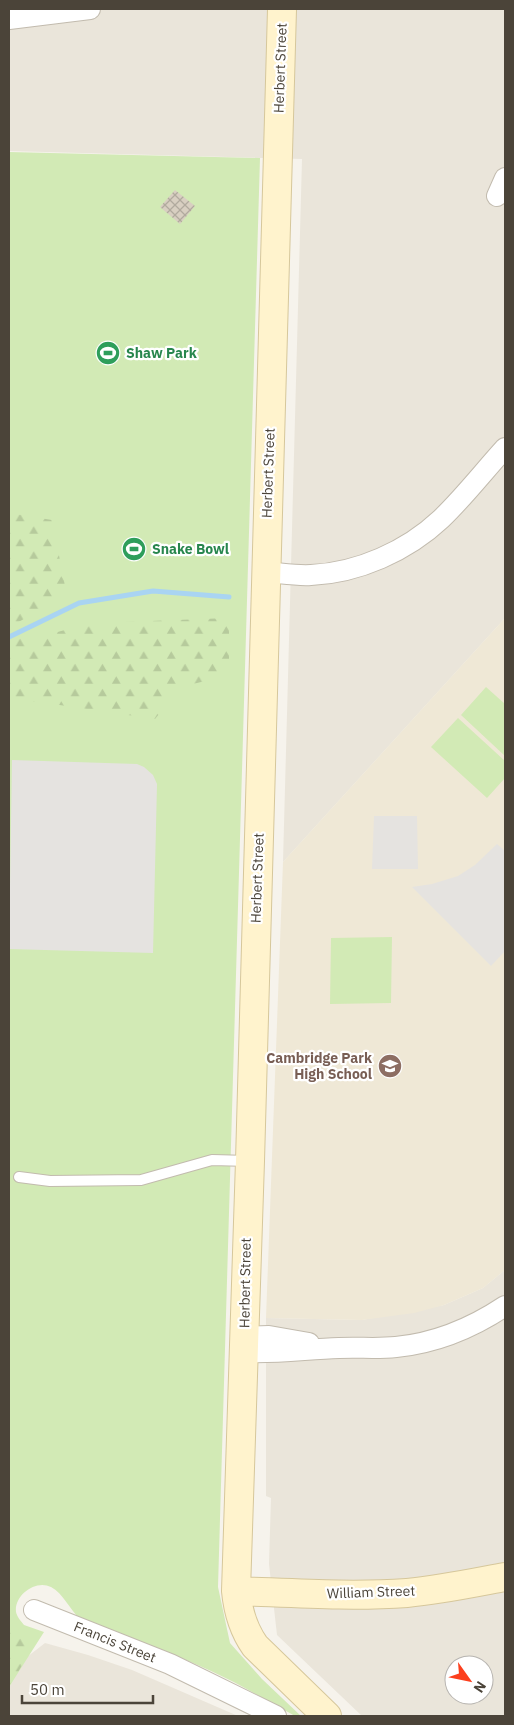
<svg xmlns="http://www.w3.org/2000/svg" width="514" height="1725" viewBox="0 0 514 1725" font-family="'IBM Plex Sans',sans-serif">
<style>
.residential{fill:#eae5da;fill-rule:evenodd}
.education{fill:#efe8d6}
.green{fill:#d2eab5}
.forest{fill:url(#forest-firs)}
.parking{fill:#e5e3e0}
.lines{fill:none;stroke-linecap:round;stroke-linejoin:round}
.stream{stroke:#a9d4f2;stroke-width:5}
.building{fill:url(#building-cross-hatch)}
.lane-casing{stroke:#c2bbae;stroke-width:12}
.street-casing{stroke:#c2bbae;stroke-width:22}
.secondary-casing{stroke:#d6c79b;stroke-width:30}
.lane{stroke:#fff;stroke-width:10}
.street{stroke:#fff;stroke-width:20}
.secondary{stroke:#fff3cd;stroke-width:28}
.labels{text-anchor:middle;dominant-baseline:central;stroke-width:4.5;stroke-linejoin:round;paint-order:stroke}
.street-label{font-size:14px;fill:#4b4439;stroke:#fff}
.leisure-label{font-size:14px;font-weight:bold;fill:#27864d;stroke:#fff;text-anchor:start}
.education-label{font-size:14px;font-weight:bold;fill:#785e54;stroke:#fff;text-anchor:end}
</style>
<defs>
<pattern id="forest-firs" width="22" height="20" patternUnits="userSpaceOnUse" patternTransform="scale(1.25)"><rect width="22" height="20" fill="#d2eab5"/><path d="M5 1l3.5 6h-7zM16 11l3.5 6h-7z" fill="#b6ca9c"/></pattern>
<pattern id="building-cross-hatch" width="8" height="8" patternUnits="userSpaceOnUse" patternTransform="scale(1.25)"><rect width="8" height="8" fill="#d8cfc1"/><path d="M0 0l8 8M0 8l8-8" fill="none" stroke="#b1aa9e"/></pattern>
</defs>
<rect width="100%" height="100%" fill="#f6f3ec"/>
<path class="residential" d="M9 9H505V618L283 862 302 159 9 151Z
M505 1270V1716H362L277 1635 269 1564 271 1498 266 1496V1318L362 1320 444 1305 483 1288ZM454 1665H484V1695H454Z
M45 1643 88 1655 132 1670 238 1716H9V1687L27 1657Z"/>
<path class="education" d="M505 618V1270L483 1288 444 1305 414 1313 362 1320 266 1318 283 862Z"/>
<path class="green" d="M9 152 260 158 218 1587 230 1643 262 1679 301 1716H295C267 1701 240 1684 211 1671 168 1651 124 1636 80 1619 70 1610 63 1593 51 1587 36 1579 14 1595 16 1612 17 1617 21 1621 24 1625L44 1632 9 1687Z
M486 687 505 704V756L461 715Z
M458 718 505 761V778L487 798 431 747Z
M392 937 391 1003 330 1004 331 938Z"/>
<path class="forest" d="M9 513 52 520 67 596 9 627Z
M229 618V675L181 687 155 719 46 703 9 699V644L22 636 54 633 72 628 98 623Z
M9 1615 22 1630 27 1657 9 1687Z"/>
<path class="parking" d="M12 760 137 764 144 767 153 775 157 784 153 953 9 949Z
M374 816H417L418 869H372Z
M497 844 505 851V951L491 966 412 887 432 884 458 876 475 865Z"/>
<g class="lines">
<path class="stream" d="M9 637 79 603 153 591 229 597"/>
</g>
<path class="building" d="M175 190 195 206 180 224 160 207Z"/>
<g class="lines">
<g class="lane-casing">
<path id="lane" d="M19 1177 50 1181 141 1180 212 1160 249 1161"/>
</g>
<g class="street-casing">
<path id="street" d="M9 19 90 9
M497 196 505 178
M265 572C280 573 296 576 311 575 358 573 407 551 441 519 464 497 484 471 505 448
M244 1337 269 1336 309 1343
M243 1352C275 1354 307 1349 339 1348 358 1347 377 1349 396 1347 436 1343 472 1328 505 1306
M34 1610 170 1664 276 1716"/>
</g>
<g class="secondary-casing">
<path id="secondary" d="M282 9 250 1161 236 1591C238 1612 243 1629 255 1646L327 1716
M236 1591C293 1593 350 1597 407 1593 440 1590 473 1583 505 1577"/>
</g>
<use href="#lane" class="lane"/>
<use href="#street" class="street"/>
<use href="#secondary" class="secondary"/>
</g>
<defs>
<g id="stadium-disc" transform="scale(1.25)"><circle r="9.5" fill="#2e9e5b" stroke="#fff"/><path d="M0-5a6.5 5 0 1 0 0 10a6.5 5 0 1 0 0-10ZM-3.5-1.8h7v3.6h-7Z" fill="#fff"/></g>
<g id="school-disc" transform="scale(1.25)"><circle r="9.5" fill="#8d6e63" stroke="#fff"/><path d="M0-5L7-2L0 1L-7-2ZM-4 1L0 2.5L4 1V4Q0 6-4 4Z" fill="#fff"/></g>
</defs>
<g fill-rule="evenodd">
<use href="#stadium-disc" x="108" y="353"/>
<use href="#stadium-disc" x="134" y="549"/>
<use href="#school-disc" x="390" y="1066"/>
</g>
<g class="labels">
<g class="street-label">
<text transform="translate(280 68) rotate(-88)">Herbert Street</text>
<text transform="translate(268 473) rotate(-88)">Herbert Street</text>
<text transform="translate(257 878) rotate(-88)">Herbert Street</text>
<text transform="translate(245 1283) rotate(-89)">Herbert Street</text>
<text transform="translate(371 1592) rotate(-2)">William Street</text>
<text transform="translate(115 1642) rotate(22)">Francis Street</text>
</g>
<g class="leisure-label">
<text x="126" y="353">Shaw Park</text>
<text x="152" y="549">Snake Bowl</text>
</g>
<g class="education-label">
<text x="372" y="1058">Cambridge Park<tspan x="372" dy="16">High School</tspan></text>
</g>
</g>
<rect width="514" height="1725" fill="none" stroke="#4b4439" stroke-width="20"/>
<g transform="translate(469 1680) rotate(123)"><circle r="24" fill="#ffffff" stroke="#b7b4b0"/>
<path d="M0-4L9 19L0 12L-9 19Z" fill="#fc3f1d"/>
<text y="-8" font-size="14" font-weight="bold" text-anchor="middle" fill="#4b4439">N</text>
</g>
<path d="M22 1695v8h131v-8" fill="none" stroke="#4b4439" stroke-width="2.5"/>
<text x="30" y="1695" font-size="15" fill="#4b4439" stroke="#ffffff" stroke-width="4" paint-order="stroke">50 m</text>
</svg>
